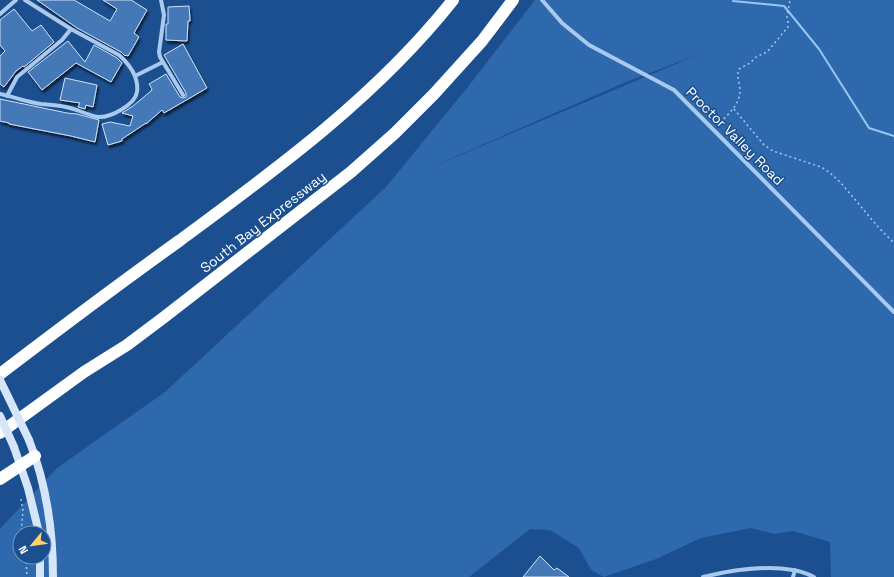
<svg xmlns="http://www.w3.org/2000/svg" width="894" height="577" viewBox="0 0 894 577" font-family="'Space Grotesk',sans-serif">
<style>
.green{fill:#2e69ad;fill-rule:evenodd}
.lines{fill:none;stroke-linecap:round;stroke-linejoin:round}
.stream{stroke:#9cc4f0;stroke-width:2}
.building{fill:#4478b7;stroke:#cfe3fa;filter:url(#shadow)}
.path{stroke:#a9c9ee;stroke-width:1.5;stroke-dasharray:2 3;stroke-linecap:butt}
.street{stroke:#a9c9ee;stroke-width:4}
.secondary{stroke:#d6e6fa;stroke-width:8}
.highway{stroke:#fff;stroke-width:12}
.secondary-bridge{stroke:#d6e6fa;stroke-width:8}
.labels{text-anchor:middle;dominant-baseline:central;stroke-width:3;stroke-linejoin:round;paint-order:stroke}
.street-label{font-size:14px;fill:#fff;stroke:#1b4f8f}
</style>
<defs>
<filter id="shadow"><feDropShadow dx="1.5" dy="3" stdDeviation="1" flood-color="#0009"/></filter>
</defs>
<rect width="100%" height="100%" fill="#1b4f8f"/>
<path class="green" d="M535 0H894V577H831L830 542 793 531 774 534 751 528 701 538 656 559 604 577 591 570 579 548 550 530 530 529 469 577H0V529L57 468 165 392 386 187 467 88ZM697 55 427 169 626 82ZM20 533H44V557H20Z"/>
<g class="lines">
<path class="stream" d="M733 1 784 6 819 49 869 128 894 136"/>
</g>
<path class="building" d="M37 0H74L110 21 117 9 103 0H131L147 10 134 33 139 37 128 56 126 55 125 56 121 52 77 28Z
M189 6 190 19V21H188L187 41 166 40V24H168V7Z
M14 9 32 31 41 25 54 42 24 67 23 66 16 71 4 87 0 84V56L5 51 0 45V20Z
M68 41 85 62 94 45 117 58 122 63 111 82 76 63 42 90 28 72Z
M183 44 207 88 164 113 162 110 146 124V123L122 139V141L108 145 102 124 110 122 130 126 133 116 122 113 133 106 151 91 152 89 149 84 166 74 180 97 183 98 186 97V93L164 55Z
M65 78 97 85 93 107 86 105 85 109 78 107 80 103 60 100Z
M0 99 67 113 77 114 99 120 95 142 71 136 9 124V123L0 121Z
M540 556 554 570 557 568 569 577H523Z"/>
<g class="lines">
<path class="path" d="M734 109 764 145 773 151 821 167 829 172 841 183 879 228 894 243
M717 126C726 116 739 106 740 92 740 84 736 76 739 69L750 63 756 57 767 52 788 27V22L787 17 790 0
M21 499 23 511 21 533
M26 557 27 577"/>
<path class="street" d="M161 0 164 15 159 52 160 57 183 95
M542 0 562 23 589 45 674 90 894 312
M0 14 16 0
M135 76 163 62
M0 94C14 97 27 102 41 104 50 105 58 105 66 107 77 109 87 115 98 117 110 118 135 105 137 92 139 77 129 64 119 55L71 29 25 0
M7 96 17 77 62 40 71 29
M703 577C732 570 764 565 793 570 801 571 808 574 814 577
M793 577 795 570"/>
<path class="secondary" d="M29 440C46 483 53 531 53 577
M14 447 28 488 39 533
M40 557V577"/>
<path class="highway" d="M0 374C59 329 119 284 179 241 277 169 377 96 453 0
M0 433 84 372 127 345 163 318 351 172 395 133 434 94 482 41 513 0
M0 479 35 456"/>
<path class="secondary-bridge" d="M0 380 29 440
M0 416 14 447"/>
</g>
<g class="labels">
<g class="street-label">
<text transform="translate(735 136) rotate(45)">Proctor Valley Road</text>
<text transform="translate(263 222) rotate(-38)">South Bay Expressway</text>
</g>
</g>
<g transform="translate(32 545) rotate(241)"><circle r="19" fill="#1b4f8f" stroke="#7695bc"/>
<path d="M0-3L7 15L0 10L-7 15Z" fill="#ffd166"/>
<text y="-6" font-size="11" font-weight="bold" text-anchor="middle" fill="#ffffff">N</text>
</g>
</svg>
